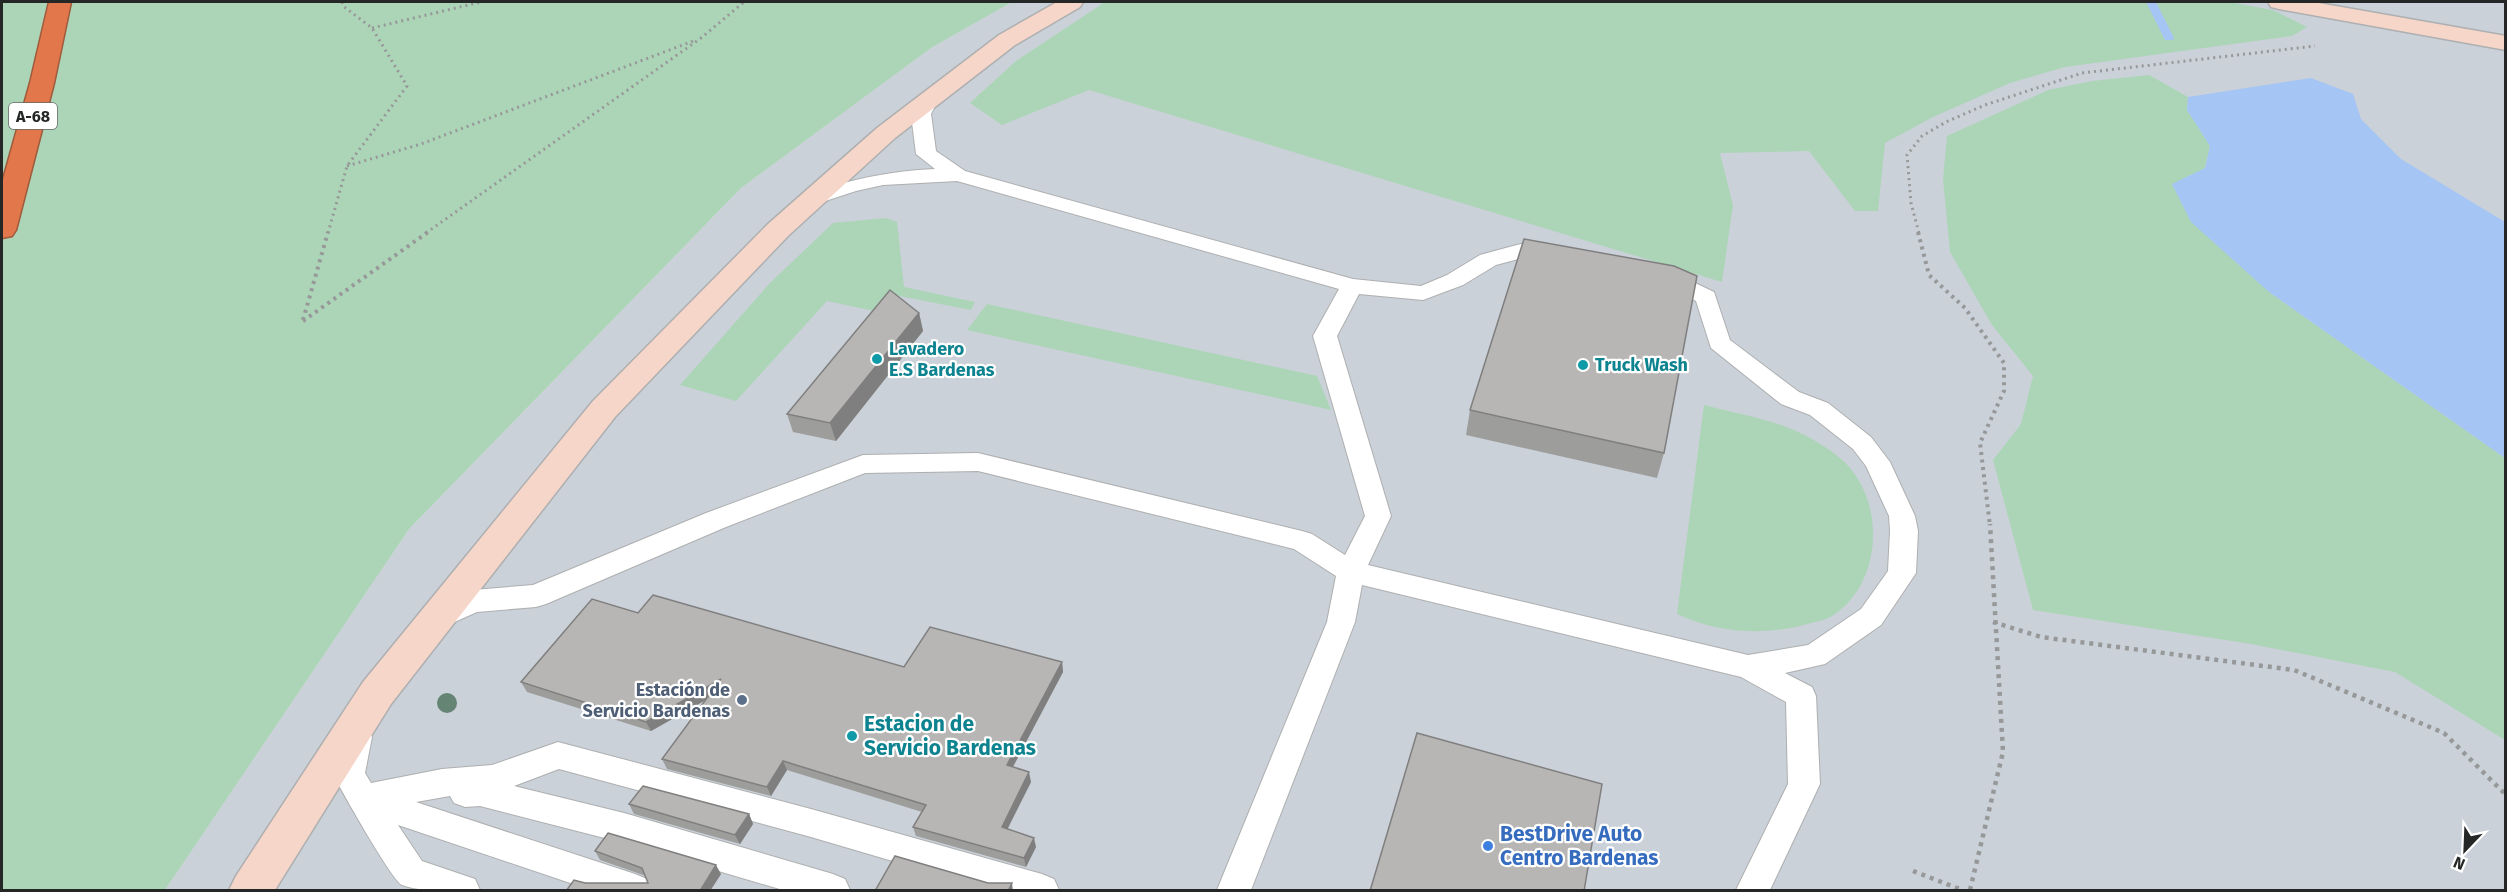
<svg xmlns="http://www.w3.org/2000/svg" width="2507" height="892" viewBox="0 0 2507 892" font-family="'Fira Sans',sans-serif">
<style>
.built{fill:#cad1d8}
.green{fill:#acd5b7}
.water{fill:#a5c5f5}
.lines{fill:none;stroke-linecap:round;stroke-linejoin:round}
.stream{fill:#a5c5f5;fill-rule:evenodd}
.lane-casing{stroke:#aeafb0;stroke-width:2}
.secondary-casing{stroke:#aeafb0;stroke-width:3}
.highway-casing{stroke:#9f5b3d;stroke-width:3}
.path-far2{stroke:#979899;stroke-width:3;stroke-dasharray:2 4;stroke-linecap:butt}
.path-far1{stroke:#979899;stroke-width:4;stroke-dasharray:3 4.5;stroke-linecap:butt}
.path{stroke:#979899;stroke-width:4.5;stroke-dasharray:4 5;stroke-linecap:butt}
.lane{fill:#fff;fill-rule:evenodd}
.secondary{fill:#f6d6c9;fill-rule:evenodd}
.highway{fill:#e1774a;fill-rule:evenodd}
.tree{fill:#668474}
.wall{fill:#9d9d9c}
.shaded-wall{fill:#807f7f}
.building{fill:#b7b6b5;stroke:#807f7f;stroke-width:1.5}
.culture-dot{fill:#0f9aa8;stroke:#fff;stroke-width:2}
.service-dot{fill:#5c6f8a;stroke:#fff;stroke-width:2}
.shop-dot{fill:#3f7fe0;stroke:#fff;stroke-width:2}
.labels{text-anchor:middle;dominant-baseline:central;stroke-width:4.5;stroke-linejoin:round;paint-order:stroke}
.shield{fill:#fff;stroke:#666767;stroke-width:1.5}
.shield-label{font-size:16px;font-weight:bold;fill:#252626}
.culture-label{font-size:18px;font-weight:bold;fill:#0d838f;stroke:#fff;text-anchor:start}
.service-label{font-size:18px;font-weight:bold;fill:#4e5e75;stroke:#fff;text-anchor:end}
.near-culture-label{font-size:21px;font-weight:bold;fill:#0d838f;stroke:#fff;text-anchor:start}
.near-shop-label{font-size:21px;font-weight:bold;fill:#366cbe;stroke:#fff;text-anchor:start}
</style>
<rect width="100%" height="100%" fill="#dddee0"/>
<path class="built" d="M1012 2H2505V890H165L409 529 741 188 931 48Z"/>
<path class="green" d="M2 2H1012L931 48 741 188 409 529 165 890H2Z
M1105 2H2229L2273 10 2307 27 2292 36 2065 67 2010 83 1933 117 1885 143 1878 211H1855L1809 151 1720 153 1733 205 1722 282 1089 90 1002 125 970 103 1016 61Z
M2149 75 2188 97 2187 110 2210 145 2205 168 2269 292 2505 458V740L2395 672 2251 644 2033 610 1993 460 2021 424 2033 376 1992 325 1950 252 1943 179 1947 136 2048 90 2092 81Z
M886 218 897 222 904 287 975 302 971 310 889 294 874 311 827 301 736 401 680 385 770 283 833 223Z
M987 304 1317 376 1331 410 967 330Z
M1704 405C1744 416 1784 420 1820 444 1835 453 1851 465 1859 481 1884 523 1876 588 1832 616 1826 620 1818 621 1811 623 1768 636 1718 634 1677 614Z"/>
<path class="water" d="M2311 78 2353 94 2361 119 2401 159 2505 222V458L2269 292 2191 222 2172 184 2205 168 2210 146 2187 110 2188 97Z"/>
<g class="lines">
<path class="stream" d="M2146 2H2156L2174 38 2173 40H2165Z"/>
<g class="lane-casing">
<path id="lane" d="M927 96 934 98 937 102 931 114 936 151 965 171 1353 279 1421 286 1447 275 1480 255 1513 246 1521 244 1561 249 1564 254 1561 259 1553 261 1522 258 1496 265 1463 285 1423 300 1359 294 1337 336 1391 516 1368 565 1748 655 1808 645 1861 609 1888 571 1890 531 1889 516 1866 466 1853 449 1810 415 1781 404 1711 348 1696 301 1654 281 1651 276 1654 271 1662 269 1670 271 1714 292 1730 340 1799 392 1828 403 1871 437 1890 462 1915 516 1918 531 1916 573 1881 625 1825 664 1785 673 1812 687 1816 696 1820 784 1770 890H1736L1788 784 1786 702 1741 677 1362 585 1355 622 1251 890H1217L1327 622 1336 576 1294 549 978 471 865 473 726 527 546 604 536 607 477 612 441 628 431 625 427 617 431 609 463 593 473 590 533 585 706 513 863 455 978 453 1302 531 1312 534 1345 555 1365 516 1313 336 1339 289 957 181 883 185 856 191 810 206 803 204 800 200 803 196C846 180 889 171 935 169L916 154 911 114 920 98Z
M357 724 368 728 372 737 365 773 371 783 442 769 492 765 558 742 811 809 1042 874 1054 879 1059 890H991L811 837 559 769 514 786 624 813 833 874 845 879 850 890H783L624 843 480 806 465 807 454 803 450 796 416 802 635 874 647 879 652 890H591L398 825 422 861 475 879 480 890C460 892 420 892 402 885 391 879 341 790 333 774L342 737 346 728Z"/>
</g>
<g class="secondary-casing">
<path id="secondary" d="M1057 2H1083L1080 7 1015 45 895 138 788 236 615 417 391 704 275 890H229L236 876 363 682 593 401 768 224 877 128 999 35Z
M2268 2H2313L2506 36V50L2279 9 2271 7Z"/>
</g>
<g class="highway-casing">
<path id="highway" d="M49 2H71L54 83 16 230 12 236 2 238V183L30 83Z"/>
</g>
<path class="path-far2" d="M372 28 481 2
M347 166 421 144 696 40
M328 233 347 166 407 86 372 28 343 6 342 2
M426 233 701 38 744 2
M1919 233 1911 203 1907 155 1922 136 1946 122 1985 105 2082 73 2315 46"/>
<path class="path-far1" d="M1918 232 1929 275 1965 308 2004 363V391L1980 443 1990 526
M303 320 328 232
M303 321 428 232"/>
<path class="path" d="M1993 622 2041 637 2294 670 2444 733 2506 795
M1913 871 1962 890
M1970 890 2003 752 1990 524"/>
<use href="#lane" class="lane"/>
<use href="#secondary" class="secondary"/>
<use href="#highway" class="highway"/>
</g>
<circle class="tree" cx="447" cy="703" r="10"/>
<path class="wall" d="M919 313 923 331 836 441 793 432 787 414Z
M1470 410 1664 453 1657 478 1466 435Z
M638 613 904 667 1062 662 1063 672 1013 767 1031 782 1007 829 1036 847 1026 867 916 836 913 827 922 812 787 770 771 796 667 769 662 759 706 700 651 731 527 692 521 682Z
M629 804 749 814 753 824 740 844 634 814Z
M595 851 721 874 710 891H566L585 883H648L646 876 600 860Z"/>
<path class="shaded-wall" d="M919 313 923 331 836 441 830 423Z
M1062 662 1063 672 1009 774 1007 765Z
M721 679 725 689 651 731 646 722Z
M783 761 787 770 771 796 767 787Z
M1029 772 1031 782 1004 836 1002 827Z
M749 814 753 824 740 844 735 835Z
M1034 838 1036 847 1026 867 1024 858Z
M716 865 721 874 710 891H700Z
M1012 883 1013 891H1008Z"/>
<path class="building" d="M1524 239 1674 266 1697 276 1664 453 1470 410Z
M890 290 919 313 830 423 787 414Z
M653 595 904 667 930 627 1062 662 1007 765 1029 772 1002 827 1034 838 1024 858 913 827 926 805 783 761 767 787 662 759 721 679 646 722 521 682 592 599 638 613Z
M1417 733 1602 784 1584 891H1370Z
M643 786 749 814 735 835 629 804Z
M608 833 716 865 700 891H566L574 880 585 883H648L642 868 595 851Z
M895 856 988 883H1012L1008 891H875Z"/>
<g class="culture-dot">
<circle cx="877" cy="359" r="6"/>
<circle cx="1583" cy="365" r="6"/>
<circle cx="852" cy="736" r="6"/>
</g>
<circle class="service-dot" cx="742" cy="700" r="6"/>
<circle class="shop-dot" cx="1488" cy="846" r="6"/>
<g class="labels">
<rect class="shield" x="9" y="103" width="48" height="26" rx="4.5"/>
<g class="shield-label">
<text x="33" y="116">A-68</text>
</g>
<g class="culture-label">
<text x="889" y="349">Lavadero<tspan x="889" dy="21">E.S Bardenas</tspan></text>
<text x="1595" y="365">Truck Wash</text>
</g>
<g class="service-label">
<text x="730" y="690">Estación de<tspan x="730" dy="21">Servicio Bardenas</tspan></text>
</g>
<g class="near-culture-label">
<text x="864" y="724">Estacion de<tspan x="864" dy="24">Servicio Bardenas</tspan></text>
</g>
<g class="near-shop-label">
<text x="1500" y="834">BestDrive Auto<tspan x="1500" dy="24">Centro Bardenas</tspan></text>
</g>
</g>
<rect width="2507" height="892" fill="none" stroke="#252626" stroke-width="6"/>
<g transform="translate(2465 850) rotate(203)" stroke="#ffffff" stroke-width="4.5" paint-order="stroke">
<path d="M0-4.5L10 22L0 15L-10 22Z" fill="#252626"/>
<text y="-9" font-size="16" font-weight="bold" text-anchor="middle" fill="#252626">N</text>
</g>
</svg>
